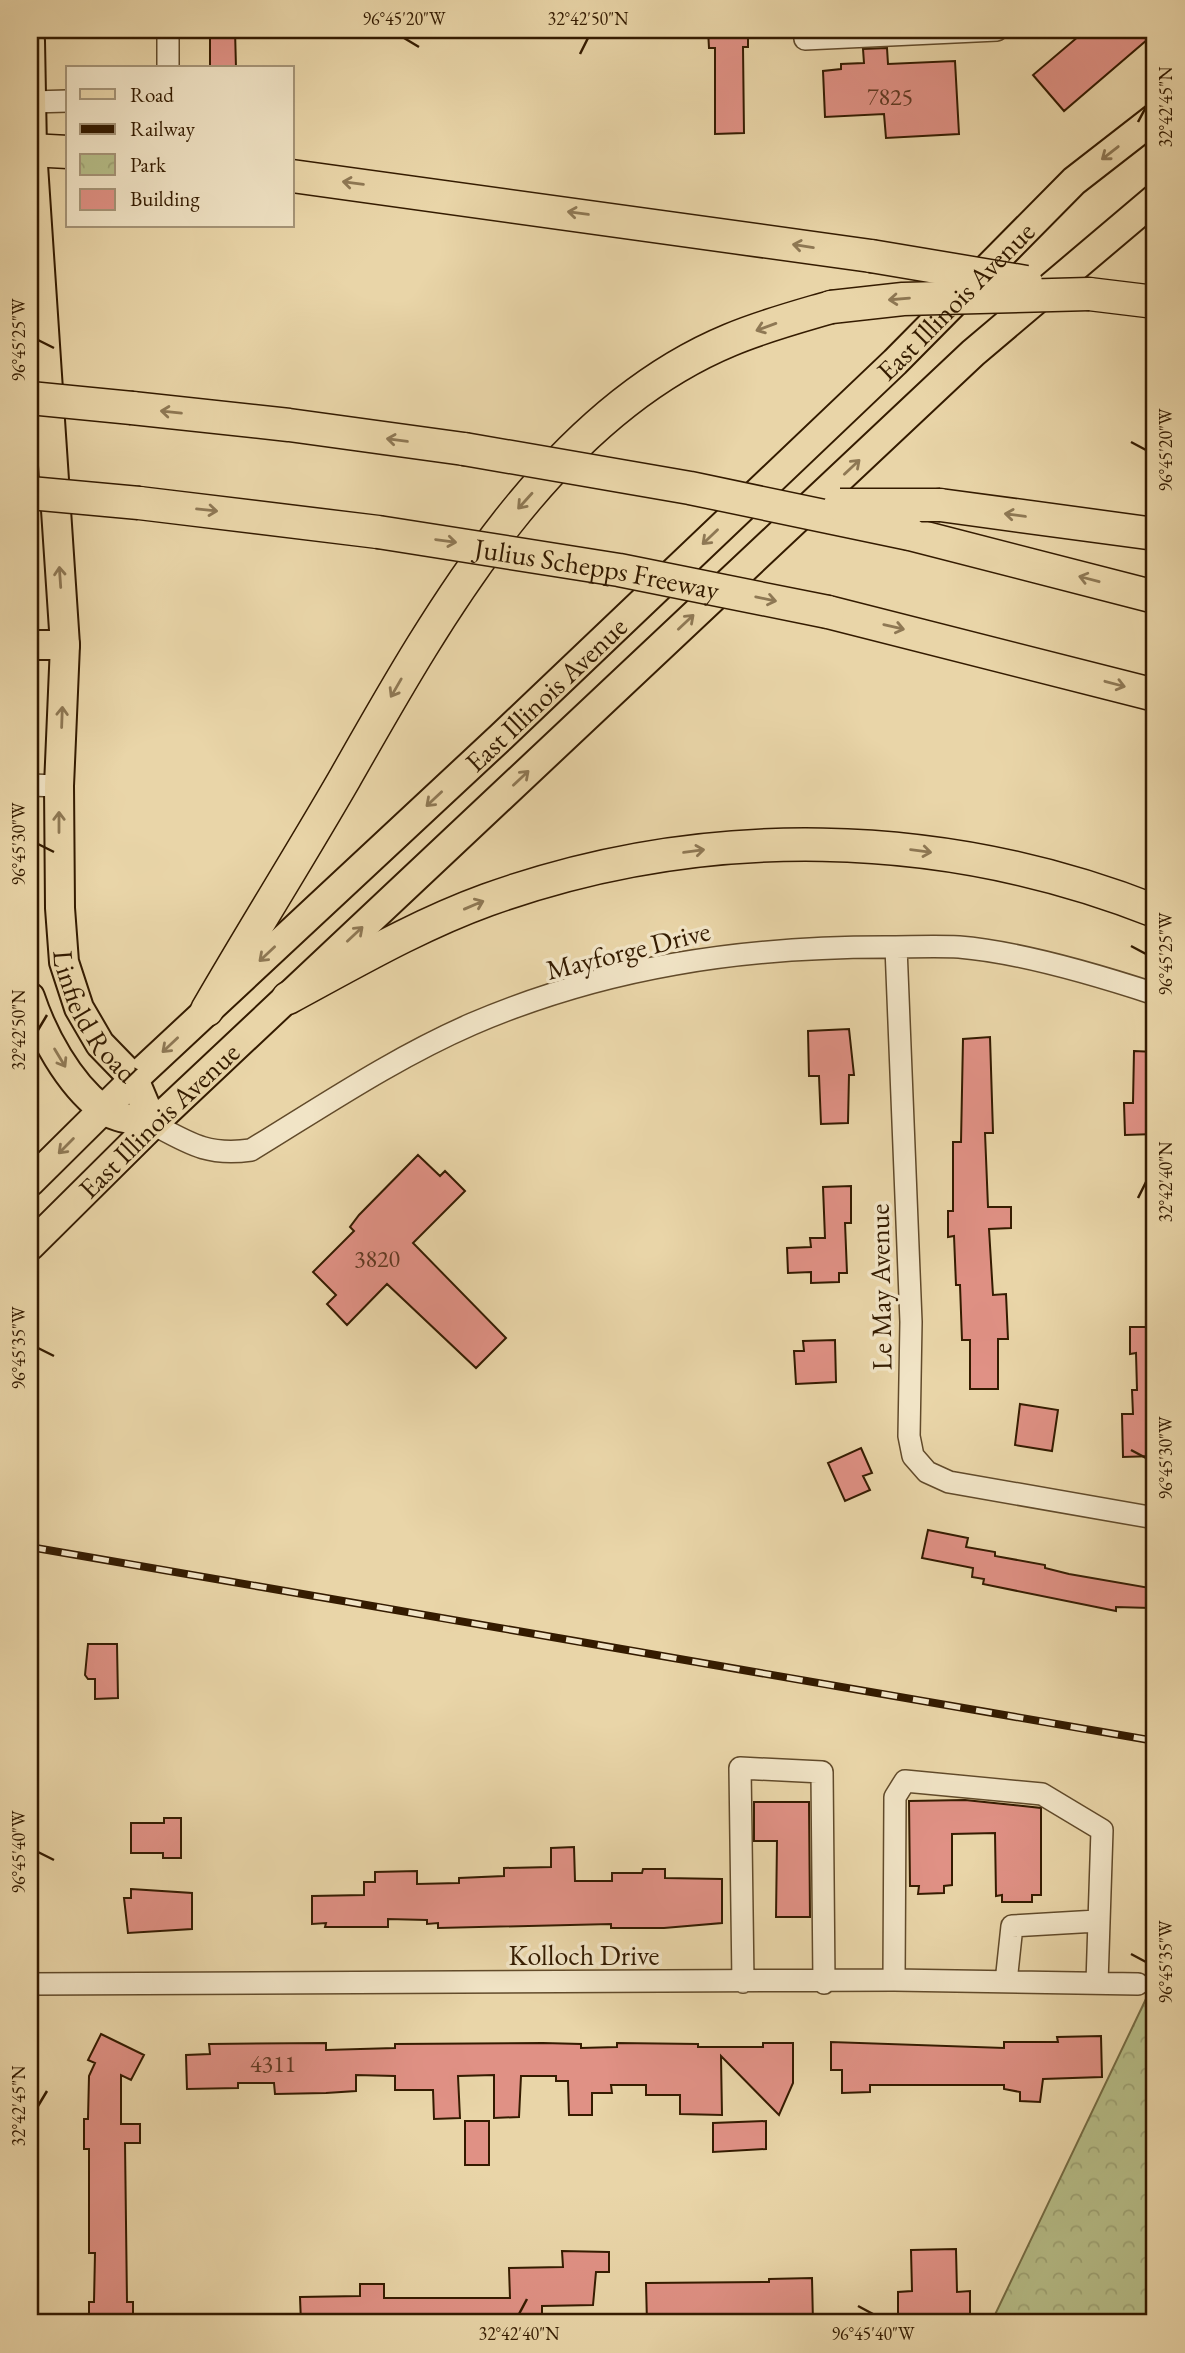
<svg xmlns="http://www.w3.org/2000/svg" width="1185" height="2353" viewBox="0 0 1185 2353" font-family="'EB Garamond',serif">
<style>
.park{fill:url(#park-crowns);stroke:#756c44;stroke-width:2}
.building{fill:#e09185;stroke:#341b00;stroke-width:2}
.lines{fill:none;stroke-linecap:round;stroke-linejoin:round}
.minor-casing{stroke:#614a2a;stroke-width:24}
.major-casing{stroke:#341b00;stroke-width:32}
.highway-casing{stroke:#341b00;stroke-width:35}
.minor{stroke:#f1e4c6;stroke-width:21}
.major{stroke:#e9d5a8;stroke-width:28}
.highway{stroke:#e9d5a8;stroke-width:32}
.rail-casing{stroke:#341b00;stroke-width:8}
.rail{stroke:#f1e4c6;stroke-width:5;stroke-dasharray:16;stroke-linecap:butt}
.highway-bridge-casing{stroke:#341b00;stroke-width:35;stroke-linecap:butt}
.highway-bridge{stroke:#e9d5a8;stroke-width:32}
.oneway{stroke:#8e7854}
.ticks{fill:none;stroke:#341b00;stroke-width:2.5}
.labels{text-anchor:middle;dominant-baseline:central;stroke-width:7;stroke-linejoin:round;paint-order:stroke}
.number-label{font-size:24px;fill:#5f3821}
.street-label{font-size:28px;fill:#341b00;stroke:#f1e4c6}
.neatline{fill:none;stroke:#341b00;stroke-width:2.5}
.ticks-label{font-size:18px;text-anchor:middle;fill:#341b00}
</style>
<defs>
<pattern id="park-crowns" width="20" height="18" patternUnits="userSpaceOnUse" patternTransform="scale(1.75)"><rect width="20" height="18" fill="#b6bd88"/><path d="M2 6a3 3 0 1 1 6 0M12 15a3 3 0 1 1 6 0" fill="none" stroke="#9da274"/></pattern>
</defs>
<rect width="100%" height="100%" fill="#e9d5a8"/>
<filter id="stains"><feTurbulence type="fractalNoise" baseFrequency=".00286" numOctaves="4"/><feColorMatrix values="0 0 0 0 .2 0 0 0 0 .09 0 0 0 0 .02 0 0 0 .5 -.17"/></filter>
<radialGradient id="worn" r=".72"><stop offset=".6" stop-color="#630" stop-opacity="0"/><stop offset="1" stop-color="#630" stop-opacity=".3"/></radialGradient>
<path class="park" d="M1155 1980V2323H991Z"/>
<path class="building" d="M210 30H235L236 68H210Z
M708 30H748V47H743L744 133 715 134V48H709Z
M1086 30H1155V33L1064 111 1033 75Z
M887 48 888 64 955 61 959 134 886 138 884 114 825 117 823 71 841 69V64L864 63 863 49Z
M849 1029 854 1075H849L848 1123 821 1124 819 1076H809L808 1031Z
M990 1037 993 1133H985L988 1207H1011V1228L989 1229 993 1295 1006 1294 1008 1339H998V1389H970V1340H962L960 1285H956L954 1236 948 1237V1211H953V1142H961L963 1039Z
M1134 1051 1155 1052V1134L1125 1135 1124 1103H1133Z
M418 1155 440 1176 445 1171 465 1191 413 1243 506 1338 476 1368 387 1284 347 1325 327 1304 336 1295 313 1272 354 1231 350 1227 359 1215Z
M851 1186V1223H845L847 1273H839V1282L811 1283V1272L788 1273 787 1248 811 1247 810 1238H825L823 1187Z
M1130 1327H1155L1154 1456 1123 1457 1122 1414H1133L1132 1390H1137L1136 1353 1130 1354Z
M835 1340 836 1382 796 1384 794 1351H804L803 1341Z
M1020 1404 1058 1410 1052 1451 1015 1445Z
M861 1448 872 1473 863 1476 870 1490 845 1501 828 1463Z
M928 1530 968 1538 966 1547 995 1552V1556L1045 1565V1568L1069 1574 1150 1588V1608L1116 1607V1611L983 1584 984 1579 972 1577 973 1568 922 1558Z
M88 1644H117L118 1698 95 1699V1679H88L85 1675Z
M965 1800 1041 1808V1895H1032V1902H1002V1895L996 1896 995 1833 952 1834V1885L944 1886V1893L918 1894 919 1886H910L909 1801Z
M754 1802H809L810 1917H776L777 1841H754Z
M164 1818H181V1858H163V1853H131V1823H164Z
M574 1847 575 1881H612V1873H642L643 1869H665V1878L722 1879V1923L664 1928H611V1924L438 1928V1923L427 1924V1920L388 1919V1927H325L326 1923 312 1924V1896L364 1895V1882H375V1872L417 1871V1884L459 1883V1878L504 1876V1868L551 1867V1848Z
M131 1889 192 1893V1929L128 1933 124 1898H131Z
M101 2034 144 2055 131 2080 121 2075V2124H140V2143H125L127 2302H133V2323H89V2302H94L95 2253H89V2149H84V2119H88L89 2076 95 2063 88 2060Z
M1101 2036 1102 2077 1043 2079 1040 2102 1020 2101V2092L1004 2089V2085H870V2092L842 2093V2070H831V2042L1004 2048V2042H1058L1057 2037Z
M326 2043V2050L395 2048V2044L543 2043 581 2044V2048L617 2047V2043L698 2044V2047H763V2043H793V2083L779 2115 721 2056 722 2115 680 2114V2095H646V2085H611L612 2093H592V2115H569L568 2081H556V2076H521L519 2117 494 2118V2075L458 2076 460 2118 434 2119 433 2090H395V2076L356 2075V2091L326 2093 275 2094 274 2083H238V2088L187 2089 186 2055 210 2054 209 2044Z
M465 2121H489V2165H465Z
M766 2121V2149L713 2152V2123Z
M956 2249 957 2292 970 2291V2323H898V2292L912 2291 911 2250Z
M562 2251 609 2252V2272H596L593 2305 542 2306V2323H301L300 2297 360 2296V2284H384V2298H510L509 2268 563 2267Z
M812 2278 813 2322 647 2323 646 2283 769 2282V2279Z"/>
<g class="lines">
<g class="minor-casing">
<path id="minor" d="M168 30V68
M805 39 997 30
M31 102 68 101
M30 785 59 786
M896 947 911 1322 909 1436 913 1456 927 1472 949 1482 1155 1518
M153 1124C190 1144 208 1156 251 1150 323 1106 394 1058 472 1024 605 967 741 947 885 947 910 947 935 946 959 947 1020 952 1097 975 1155 994
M894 1980 895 1797 905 1781 1042 1794 1102 1830 1097 1983
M743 1982 740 1768 822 1772 824 1983
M1006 1982 1012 1926 1097 1921
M30 1984 894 1980 1138 1984"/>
</g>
<g class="major-casing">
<g id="major">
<path id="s1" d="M30 41 32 150 65 645 59 786 60 908 64 962 79 1008 100 1044 134 1079 153 1124"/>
<path d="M30 645H65"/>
<path d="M30 997C43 1036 68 1082 101 1108 113 1118 138 1120 153 1124"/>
<path id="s2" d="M30 1182 134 1079 502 736 895 362 1074 181 1155 118"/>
<path id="s3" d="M30 1246 153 1124 973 353 1155 199"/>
</g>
</g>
<g class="highway-casing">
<path id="highway" d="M30 150 68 152
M292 176 871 256
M1089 294 1155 302
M132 408 289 425 464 449
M139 503 378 532
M940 505 1155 534
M910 534 1155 597
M828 612 1155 695
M288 998C353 963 418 925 487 900 704 822 942 827 1155 911
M207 1010C252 932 300 856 345 778 437 616 549 415 730 340 763 326 797 317 831 307"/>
</g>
<use href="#minor" class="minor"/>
<use href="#major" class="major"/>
<use href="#highway" class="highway"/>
<g class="rail-casing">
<path id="rail" d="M30 1547 1155 1741"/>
</g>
<use href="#rail" class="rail"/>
<g class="highway-bridge-casing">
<g id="highway-bridge">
<path d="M871 256 1026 282"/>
<path d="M831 307 903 299 1089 294"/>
<path d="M30 398 132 408"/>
<path d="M464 449 690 488 910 534"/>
<path d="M30 493 139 503"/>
<path d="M840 505H940"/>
<path id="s4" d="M378 532 619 570 828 612"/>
</g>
</g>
<use href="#highway-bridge" class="highway-bridge"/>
</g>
<defs><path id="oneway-shaft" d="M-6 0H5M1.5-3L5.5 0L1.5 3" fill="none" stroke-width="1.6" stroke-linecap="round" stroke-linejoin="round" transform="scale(1.75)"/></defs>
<g class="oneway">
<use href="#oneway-shaft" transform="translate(1110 153) rotate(142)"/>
<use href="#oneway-shaft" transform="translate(353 183) rotate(-173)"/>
<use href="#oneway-shaft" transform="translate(578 213) rotate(-172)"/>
<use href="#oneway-shaft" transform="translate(803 246) rotate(-171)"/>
<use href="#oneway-shaft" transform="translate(899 299) rotate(175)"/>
<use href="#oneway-shaft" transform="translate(766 327) rotate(160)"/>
<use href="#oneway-shaft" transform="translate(171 412) rotate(-174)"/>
<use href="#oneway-shaft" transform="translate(397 440) rotate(-172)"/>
<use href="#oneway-shaft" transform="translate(852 467) rotate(-43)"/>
<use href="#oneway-shaft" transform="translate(525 501) rotate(132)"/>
<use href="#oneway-shaft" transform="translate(207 510) rotate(6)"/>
<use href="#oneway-shaft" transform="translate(1015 515) rotate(-172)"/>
<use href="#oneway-shaft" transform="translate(710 537) rotate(136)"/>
<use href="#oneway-shaft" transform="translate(446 541) rotate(8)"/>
<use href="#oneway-shaft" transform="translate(60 577) rotate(-94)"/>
<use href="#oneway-shaft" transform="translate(1089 579) rotate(-165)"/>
<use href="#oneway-shaft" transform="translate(766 599) rotate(12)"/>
<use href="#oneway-shaft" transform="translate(686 622) rotate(-43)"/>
<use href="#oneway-shaft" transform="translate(894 627) rotate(13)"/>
<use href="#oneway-shaft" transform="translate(1115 684) rotate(15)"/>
<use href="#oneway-shaft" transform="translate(396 688) rotate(120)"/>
<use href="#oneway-shaft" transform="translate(62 717) rotate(-88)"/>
<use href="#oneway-shaft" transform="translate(521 778) rotate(-43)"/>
<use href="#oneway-shaft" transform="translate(434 799) rotate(137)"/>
<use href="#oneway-shaft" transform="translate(59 822) rotate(-90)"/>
<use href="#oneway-shaft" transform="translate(694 851) rotate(-8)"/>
<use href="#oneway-shaft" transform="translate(921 851) rotate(7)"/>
<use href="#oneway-shaft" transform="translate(474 905) rotate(-23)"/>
<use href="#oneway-shaft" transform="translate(355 934) rotate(-43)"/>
<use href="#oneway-shaft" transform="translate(267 954) rotate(137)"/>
<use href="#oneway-shaft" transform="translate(170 1045) rotate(137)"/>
<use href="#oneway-shaft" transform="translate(60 1058) rotate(59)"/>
<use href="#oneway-shaft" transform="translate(66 1146) rotate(135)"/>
</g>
<path class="ticks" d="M404 38 419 47M580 54 588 38M1138 122 1146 107M38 340 54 348M1131 442 1146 450M38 844 54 852M1131 946 1146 954M38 1030 47 1015M1138 1198 1146 1182M38 1348 54 1356M1131 1450 1146 1458M38 1852 54 1860M1131 1954 1146 1962M38 2106 47 2091M858 2306 873 2314M519 2314 527 2299"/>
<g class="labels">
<g class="number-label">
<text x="890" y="96">7825</text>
<text x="377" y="1258">3820</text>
<text x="273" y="2063">4311</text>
</g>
<g class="street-label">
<text stroke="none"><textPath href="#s2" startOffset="1278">East Illinois Avenue</textPath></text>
<text stroke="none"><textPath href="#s4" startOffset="222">Julius Schepps Freeway</textPath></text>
<text stroke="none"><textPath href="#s2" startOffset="710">East Illinois Avenue</textPath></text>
<text transform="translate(628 950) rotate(-14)">Mayforge Drive</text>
<text stroke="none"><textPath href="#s1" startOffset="985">Linfield Road</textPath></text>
<text stroke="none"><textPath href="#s3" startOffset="180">East Illinois Avenue</textPath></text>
<text transform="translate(880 1287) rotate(-91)">Le May Avenue</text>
<text x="584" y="1955">Kolloch Drive</text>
</g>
</g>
<rect width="1185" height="2353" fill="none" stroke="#e9d5a8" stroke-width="77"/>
<rect x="66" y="66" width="228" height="161" fill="#f1e4c6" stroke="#a59477" stroke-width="2"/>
<rect x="80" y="89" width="35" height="10" fill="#e9d5a8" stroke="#a59477" stroke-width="2"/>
<text x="130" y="102" font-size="21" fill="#341b00">Road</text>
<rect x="80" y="124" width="35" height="10" fill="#341b00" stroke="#a59477" stroke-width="2"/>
<text x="130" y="136" font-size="21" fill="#341b00">Railway</text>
<rect x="80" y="154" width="35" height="21" fill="url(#park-crowns)" stroke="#a59477" stroke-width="2"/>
<text x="130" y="172" font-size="21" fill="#341b00">Park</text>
<rect x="80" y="189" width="35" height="21" fill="#e09185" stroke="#a59477" stroke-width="2"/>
<text x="130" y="206" font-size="21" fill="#341b00">Building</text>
<rect x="38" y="38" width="1108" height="2276" class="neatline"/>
<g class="ticks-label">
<text x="404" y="25">96°45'20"W</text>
<text x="588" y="25">32°42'50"N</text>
<text transform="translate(1166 107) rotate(-90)" y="6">32°42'45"N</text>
<text transform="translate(19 340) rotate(-90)" y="6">96°45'25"W</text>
<text transform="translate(1166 450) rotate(-90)" y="6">96°45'20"W</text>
<text transform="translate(19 844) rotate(-90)" y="6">96°45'30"W</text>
<text transform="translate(1166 954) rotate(-90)" y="6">96°45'25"W</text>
<text transform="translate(19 1030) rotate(-90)" y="6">32°42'50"N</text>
<text transform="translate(1166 1182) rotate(-90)" y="6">32°42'40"N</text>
<text transform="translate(19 1348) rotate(-90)" y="6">96°45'35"W</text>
<text transform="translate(1166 1458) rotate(-90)" y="6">96°45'30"W</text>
<text transform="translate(19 1852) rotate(-90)" y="6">96°45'40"W</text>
<text transform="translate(1166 1962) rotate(-90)" y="6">96°45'35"W</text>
<text transform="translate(19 2106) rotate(-90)" y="6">32°42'45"N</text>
<text x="519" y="2340">32°42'40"N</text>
<text x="873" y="2340">96°45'40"W</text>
</g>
<rect width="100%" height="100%" filter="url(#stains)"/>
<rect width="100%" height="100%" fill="url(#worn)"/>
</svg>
